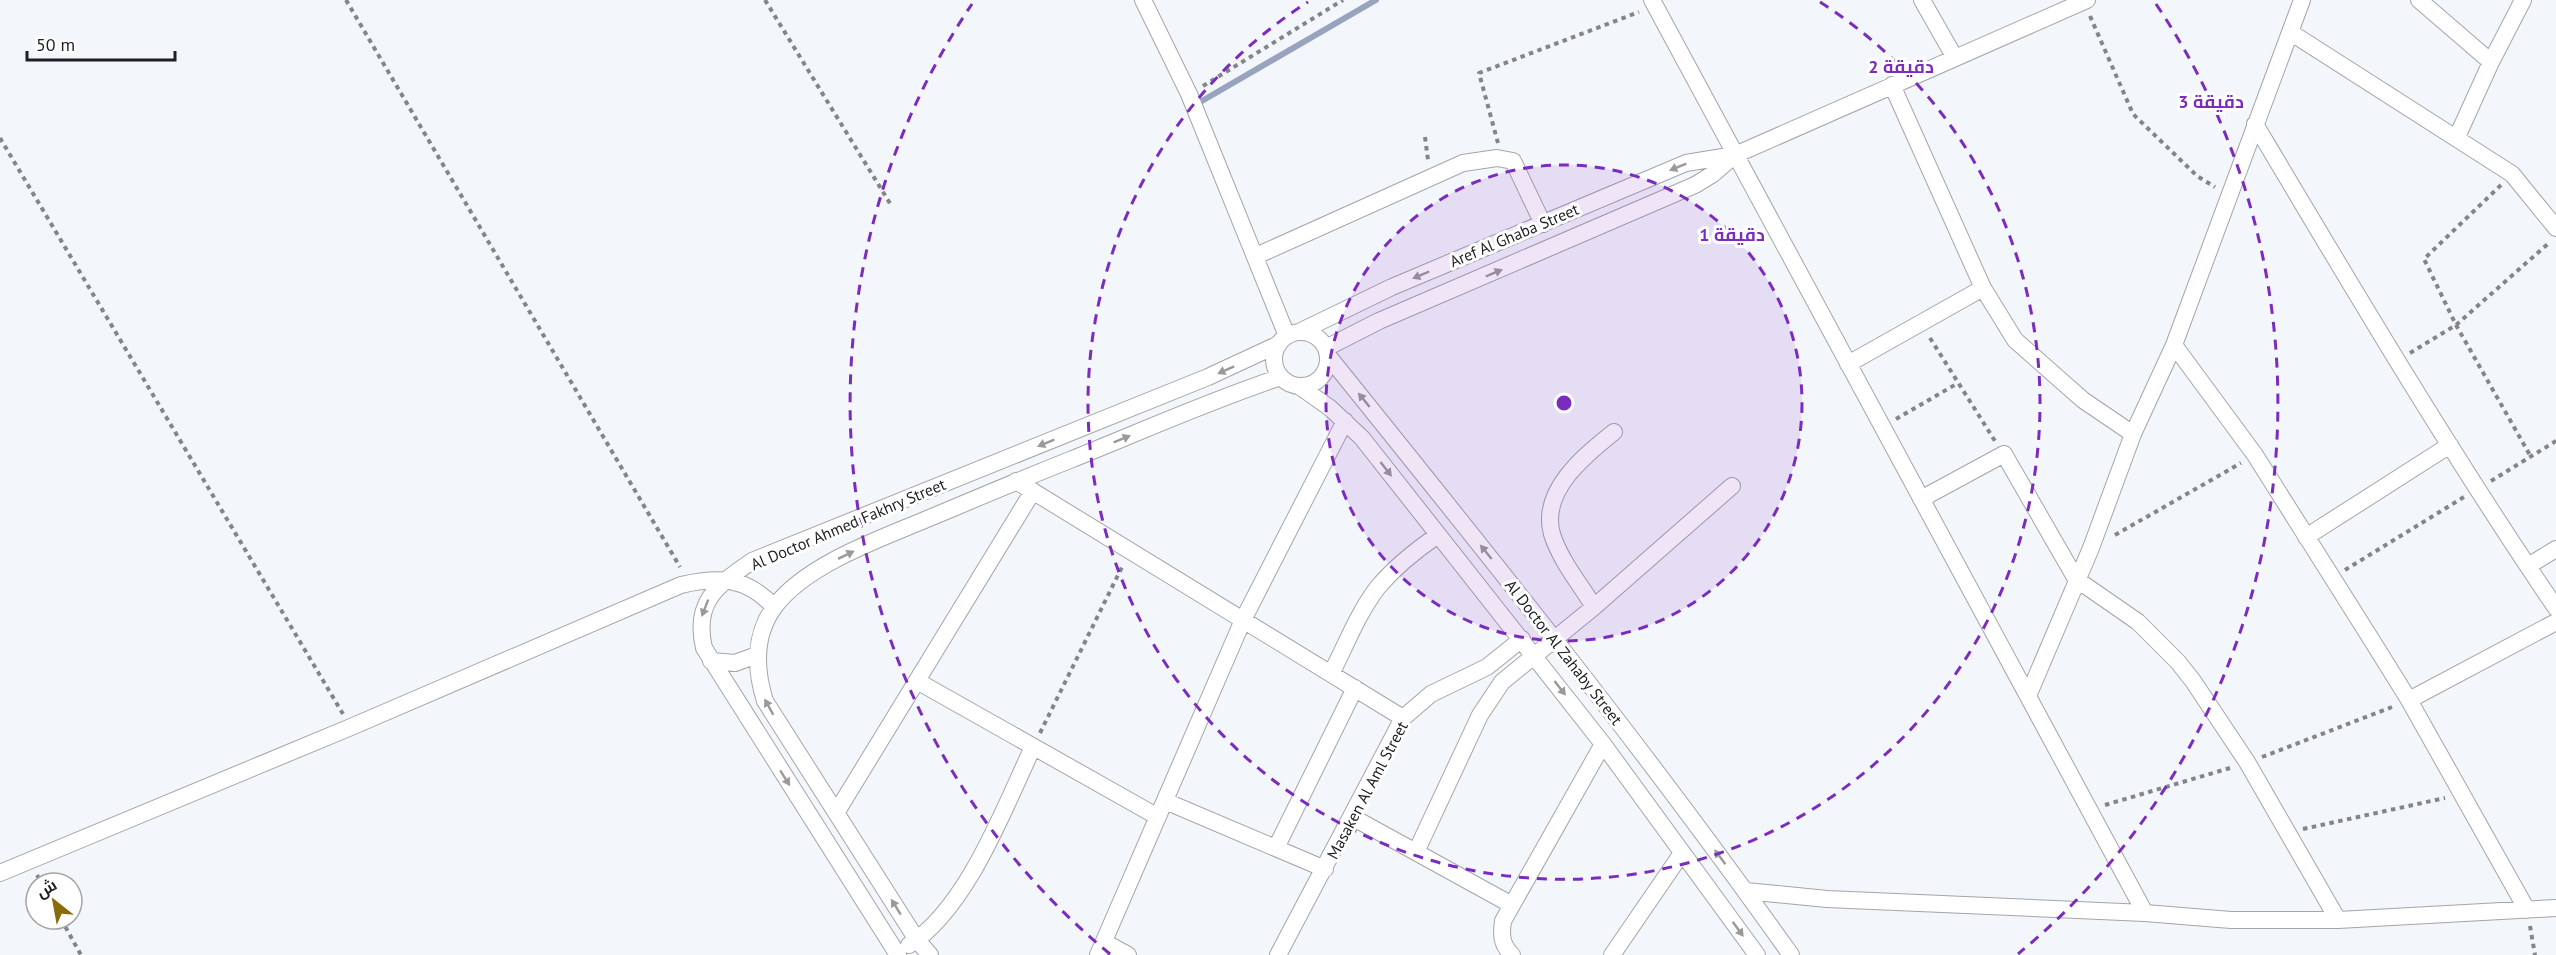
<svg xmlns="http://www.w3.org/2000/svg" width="2556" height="955" viewBox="0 0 2556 955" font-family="'PT Sans',Cairo,sans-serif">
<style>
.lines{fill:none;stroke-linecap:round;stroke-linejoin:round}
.stream{stroke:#98a3bd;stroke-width:6}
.street-casing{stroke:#a4a5aa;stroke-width:18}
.path{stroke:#838589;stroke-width:4;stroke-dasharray:4.5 4.5;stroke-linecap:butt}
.street{stroke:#fff;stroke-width:16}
.oneway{fill:#9a9a9b}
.ring{fill:none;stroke:#7b2cbf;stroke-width:3;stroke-dasharray:10 8}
.labels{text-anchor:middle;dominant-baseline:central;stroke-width:6;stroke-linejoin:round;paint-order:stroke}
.street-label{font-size:16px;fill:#1e1f21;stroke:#fff}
.centre{fill:#7b2cbf;stroke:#fff;stroke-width:3}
.ring-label{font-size:18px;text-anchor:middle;font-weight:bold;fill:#7b2cbf;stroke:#fff;stroke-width:6;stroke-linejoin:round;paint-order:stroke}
</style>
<rect width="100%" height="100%" fill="#f3f6fb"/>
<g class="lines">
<path class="stream" d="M1195 105 1376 0"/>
<g class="street-casing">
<path id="street" d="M1143 0 1189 94 1287 336
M1652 0 2145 913
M1922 0 1955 58
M2419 0 2491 62
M2290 32 2512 174 2556 228
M1892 85 1983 288 2015 340 2083 400 2133 434
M2255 124C2352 287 2449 451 2556 608
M2457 137 2491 62 2523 0
M1256 256 1463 163 1497 158 1513 161 1543 224
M1299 332 1392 287 1686 163 1735 155 2087 0
M1274 359a27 27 0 1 1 54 0a27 27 0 1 1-54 0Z
M2174 345 2255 455 2371 639 2409 700 2527 910
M1326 348 1379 321 1695 185 1713 174 1735 155
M1329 357C1487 553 1645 749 1791 955
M1848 364 1983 288
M1299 386 1330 408 1362 438 1603 744 1757 955
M1016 481 1403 718
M1921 499 2004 454 2076 579 2138 622 2178 662 2193 681 2247 762 2338 920
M2306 537 2450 445
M2528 566 2556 549
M1594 607C1580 584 1560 560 1552 534 1540 491 1584 456 1614 432
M711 661 735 663 757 655
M1331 674C1346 645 1358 613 1378 587 1395 567 1416 550 1438 535
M917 681 1158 817
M2028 696 2091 548 2133 434 2174 345 2302 0
M2409 700 2556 622
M1165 801 1325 869
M836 813 1033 491
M1352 817 1512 905
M1276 848 1355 688
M1416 852 1480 715 1502 682 1594 607 1732 486
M0 873 351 727 681 585C719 576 747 577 774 607
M1746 891 1827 899 2145 913 2231 920H2338L2556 908
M1104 942 1128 955
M909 945C968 907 1004 808 1033 747
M898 955 704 648C693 601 718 585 752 561L1208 377 1279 344
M930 955 917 940 765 701C755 669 754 634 775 606 807 564 880 539 927 519 975 499 1022 479 1070 460 1140 432 1209 401 1281 377
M1098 955 1243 620 1345 421
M1278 955 1403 718 1431 694 1487 667 1522 639
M1512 955C1501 944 1501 935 1503 921L1603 744
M1612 955 1682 853"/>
</g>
<path class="path" d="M346 0 680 567
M765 0 891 205
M2090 16 2133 114 2197 176 2215 187
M1203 86 1343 0
M1425 137 1428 160
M0 138 343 714
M1498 143 1479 73 1639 12
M2501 185 2424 259 2456 325 2531 457
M1930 338 1995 441
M2410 353 2456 325 2550 242
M1896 419 1958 383
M2491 481 2556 441
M2115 535 2241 463
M2345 570 2464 497
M1040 733 1123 565
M2262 757 2392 707
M2105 805 2230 768
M2303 829 2445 798
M37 875 42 883
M61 919 81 955
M2530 926 2535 955"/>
<use href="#street" class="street"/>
</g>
<defs><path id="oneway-solid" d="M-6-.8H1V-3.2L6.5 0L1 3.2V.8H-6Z" transform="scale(1.5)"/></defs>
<g class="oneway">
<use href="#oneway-solid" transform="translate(1678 167) rotate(158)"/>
<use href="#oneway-solid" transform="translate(1494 273) rotate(-23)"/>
<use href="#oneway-solid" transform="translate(1421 275) rotate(157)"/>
<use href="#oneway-solid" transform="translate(1226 370) rotate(156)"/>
<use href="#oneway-solid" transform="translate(1364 400) rotate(-129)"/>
<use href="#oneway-solid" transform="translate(1122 439) rotate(-22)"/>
<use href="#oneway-solid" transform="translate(1046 443) rotate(158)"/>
<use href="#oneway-solid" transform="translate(1386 469) rotate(52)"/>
<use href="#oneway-solid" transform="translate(1486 552) rotate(-129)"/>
<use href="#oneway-solid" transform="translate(846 555) rotate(-26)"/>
<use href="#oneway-solid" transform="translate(705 608) rotate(111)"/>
<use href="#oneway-solid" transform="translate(1560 688) rotate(52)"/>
<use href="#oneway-solid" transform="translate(769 707) rotate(-119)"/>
<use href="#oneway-solid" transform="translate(785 778) rotate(58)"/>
<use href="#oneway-solid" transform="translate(1720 857) rotate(-127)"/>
<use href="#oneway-solid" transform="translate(896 907) rotate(-122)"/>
<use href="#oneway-solid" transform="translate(1738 929) rotate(54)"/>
</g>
<circle cx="1564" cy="403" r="238" fill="#7b2cbf" fill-opacity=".12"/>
<g class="ring">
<circle cx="1564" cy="403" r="238"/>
<path d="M1820 2A476 476 0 1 1 1308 2"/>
<path d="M1110 954A714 714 0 0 1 972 4M2156 4A714 714 0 0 1 2018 954"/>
</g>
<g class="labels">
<g class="street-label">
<text transform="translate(1514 235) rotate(-23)">Aref Al Ghaba Street</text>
<text transform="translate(848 524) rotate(-23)">Al Doctor Ahmed Fakhry Street</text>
<text transform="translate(1564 652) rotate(52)">Al Doctor Al Zahaby Street</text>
<text transform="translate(1367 790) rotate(-62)">Masaken Al Aml Street</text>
</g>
</g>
<circle cx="1564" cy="403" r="9" class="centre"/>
<g class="ring-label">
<text x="1901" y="73">2 دقيقة</text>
<text x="2211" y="108">3 دقيقة</text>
<text x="1732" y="241">1 دقيقة</text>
</g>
<g transform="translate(54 901) rotate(329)"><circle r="28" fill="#ffffff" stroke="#a5a5a6" stroke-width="1.5"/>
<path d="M0-4.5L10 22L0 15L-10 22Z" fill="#8a6b0a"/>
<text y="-9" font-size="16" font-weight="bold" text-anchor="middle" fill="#1e1f21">ش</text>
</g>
<path d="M27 51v9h148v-9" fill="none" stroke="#1e1f21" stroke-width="3"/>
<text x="36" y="51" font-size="18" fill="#1e1f21" stroke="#ffffff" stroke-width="4.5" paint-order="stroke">50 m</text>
</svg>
